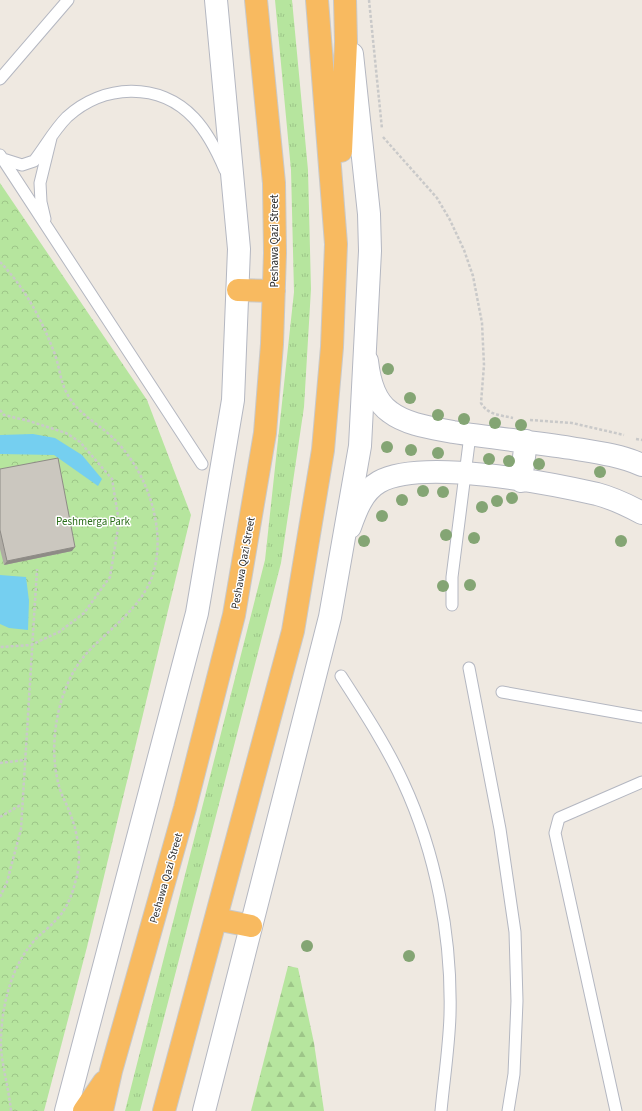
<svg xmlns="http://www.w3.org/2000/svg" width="642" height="1111" viewBox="0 0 642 1111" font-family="'Source Sans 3',sans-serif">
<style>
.grass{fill:url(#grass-tufts)}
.forest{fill:url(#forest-firs)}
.park{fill:url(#park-crowns)}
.water{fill:#75cff0}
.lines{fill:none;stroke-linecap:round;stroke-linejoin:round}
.service-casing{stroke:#b4b7c1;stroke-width:13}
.minor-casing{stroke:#b4b7c1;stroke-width:24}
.secondary-casing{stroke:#b4b7c1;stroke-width:24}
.trunk-casing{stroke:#c9c9c9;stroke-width:24}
.path{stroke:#c9c9c9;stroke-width:2.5;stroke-dasharray:3 2;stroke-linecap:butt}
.service{stroke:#fff;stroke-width:11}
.minor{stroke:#fff;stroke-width:22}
.secondary{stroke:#fff;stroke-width:22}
.trunk{stroke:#f8ba60;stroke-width:22}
.tree{fill:#84a574}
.wall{fill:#afaba4}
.shaded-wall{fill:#8e8b86}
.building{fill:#cbc7bf;stroke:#8e8b86}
.labels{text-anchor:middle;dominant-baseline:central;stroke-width:3;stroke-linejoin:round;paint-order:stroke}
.street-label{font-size:11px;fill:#2e2e2e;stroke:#fff}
.park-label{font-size:11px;fill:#2c6e1b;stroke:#fff}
</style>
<defs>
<pattern id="grass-tufts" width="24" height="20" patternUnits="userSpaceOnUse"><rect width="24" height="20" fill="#b6e59e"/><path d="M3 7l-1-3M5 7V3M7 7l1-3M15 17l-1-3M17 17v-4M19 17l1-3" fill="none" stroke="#9dc588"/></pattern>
<pattern id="forest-firs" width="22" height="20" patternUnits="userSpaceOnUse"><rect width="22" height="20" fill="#b6e59e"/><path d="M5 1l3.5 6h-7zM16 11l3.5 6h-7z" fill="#9dc588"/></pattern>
<pattern id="park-crowns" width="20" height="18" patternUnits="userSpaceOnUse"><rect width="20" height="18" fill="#b6e59e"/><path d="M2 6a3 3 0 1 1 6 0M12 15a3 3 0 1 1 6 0" fill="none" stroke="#9dc588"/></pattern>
</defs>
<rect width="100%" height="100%" fill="#efe9e1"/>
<path class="grass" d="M275 0H292L308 170 311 289 304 407 281 563 140 1111H125L265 560 294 292 291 170Z"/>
<path class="forest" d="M288 966 298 968 314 1043 324 1111H251Z"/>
<path class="park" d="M0 183 147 400 191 515 87 947 44 1111H0Z"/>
<path class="water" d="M33 434 55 438 82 455 102 479 98 486 54 455 0 454V435Z
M0 575 26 577 29 601 28 630 9 628 0 624Z"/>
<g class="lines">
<g class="service-casing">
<path id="service" d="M0 79 68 0
M0 155 202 464
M3 159 22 165 34 161C45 147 54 130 67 117 103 84 159 81 194 118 208 133 217 151 225 170
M45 219 41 202 40 183 51 138
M452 605V577L470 435
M469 668 500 829 515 932 517 1001 514 1074 508 1111
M341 676C363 710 386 745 403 782 436 853 452 937 450 1015 449 1047 444 1079 441 1111
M502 692 642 717
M616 1111 555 833 559 818 642 782"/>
</g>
<g class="minor-casing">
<path id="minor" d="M367 361C369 379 374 401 390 412 407 425 433 428 453 432 492 438 532 442 571 448 595 452 620 455 642 465
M521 481 526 441
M350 527C356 510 363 491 379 482 421 458 549 483 597 494 612 498 629 506 642 513"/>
</g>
<g class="secondary-casing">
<path id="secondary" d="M66 1111 197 613 233 400 239 249 216 0
M204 1111 330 617 360 446 370 251 369 214 352 54"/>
</g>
<g class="trunk-casing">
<path id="trunk" d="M341 151 346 42 345 0
M238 290 274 291
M216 919 251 926
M84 1111 104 1082
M102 1111 111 1071 185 808 234 615 265 433 272 344 275 253 274 183 256 0
M164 1111 293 631 323 450 332 347 336 244 317 0"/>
</g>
<path class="path" d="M369 0 382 129
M383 137 437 198 450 220 464 250 473 276 482 323 484 365 481 403C488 415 500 415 513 418
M0 262C25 288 41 318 54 352 60 367 60 383 69 397 79 414 97 423 111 436 148 470 170 535 150 582 136 612 108 630 86 654 71 671 61 696 57 719 53 741 53 764 59 786 61 794 65 801 68 808 78 832 83 858 75 883 72 896 65 912 55 921 49 928 40 934 34 941 9 969 0 1013 1 1049 3 1070 9 1090 11 1111
M0 410 4 415 29 421 66 433 80 442 112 479 119 522 110 577 84 613 59 632 31 645 0 647
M530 420 572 423 624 435
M636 439 642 440
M0 763 24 760
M0 817 22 804
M0 897 7 882 21 829 37 569"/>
<use href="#service" class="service"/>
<use href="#minor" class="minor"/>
<use href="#secondary" class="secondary"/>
<use href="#trunk" class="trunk"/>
</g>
<g class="tree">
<circle cx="388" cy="369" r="6"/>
<circle cx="410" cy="398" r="6"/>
<circle cx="438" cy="415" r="6"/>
<circle cx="464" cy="419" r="6"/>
<circle cx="495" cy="423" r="6"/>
<circle cx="521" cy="425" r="6"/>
<circle cx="387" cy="447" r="6"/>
<circle cx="411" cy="450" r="6"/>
<circle cx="438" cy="453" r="6"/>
<circle cx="489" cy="459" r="6"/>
<circle cx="509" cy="461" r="6"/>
<circle cx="539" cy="464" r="6"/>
<circle cx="600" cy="472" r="6"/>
<circle cx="423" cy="491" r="6"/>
<circle cx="443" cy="492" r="6"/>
<circle cx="512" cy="498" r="6"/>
<circle cx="402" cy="500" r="6"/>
<circle cx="497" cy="501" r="6"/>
<circle cx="482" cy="507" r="6"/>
<circle cx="382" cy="516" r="6"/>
<circle cx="446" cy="535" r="6"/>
<circle cx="474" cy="538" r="6"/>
<circle cx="364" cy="541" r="6"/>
<circle cx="621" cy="541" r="6"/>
<circle cx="470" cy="585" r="6"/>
<circle cx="443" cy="586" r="6"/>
<circle cx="307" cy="946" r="6"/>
<circle cx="409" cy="956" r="6"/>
</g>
<path class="wall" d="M0 469 72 551 4 565 0 549Z"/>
<path class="shaded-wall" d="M75 547 72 551 4 565 7 561Z"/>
<path class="building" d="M58 458 75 547 7 561 0 530V469Z"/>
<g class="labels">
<g class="street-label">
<text transform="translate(274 241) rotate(-90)">Peshawa Qazi Street</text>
<text transform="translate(243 563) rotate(-80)">Peshawa Qazi Street</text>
<text transform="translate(166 878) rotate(-74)">Peshawa Qazi Street</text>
</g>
<g class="park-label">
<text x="93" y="521">Peshmerga Park</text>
</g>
</g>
</svg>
